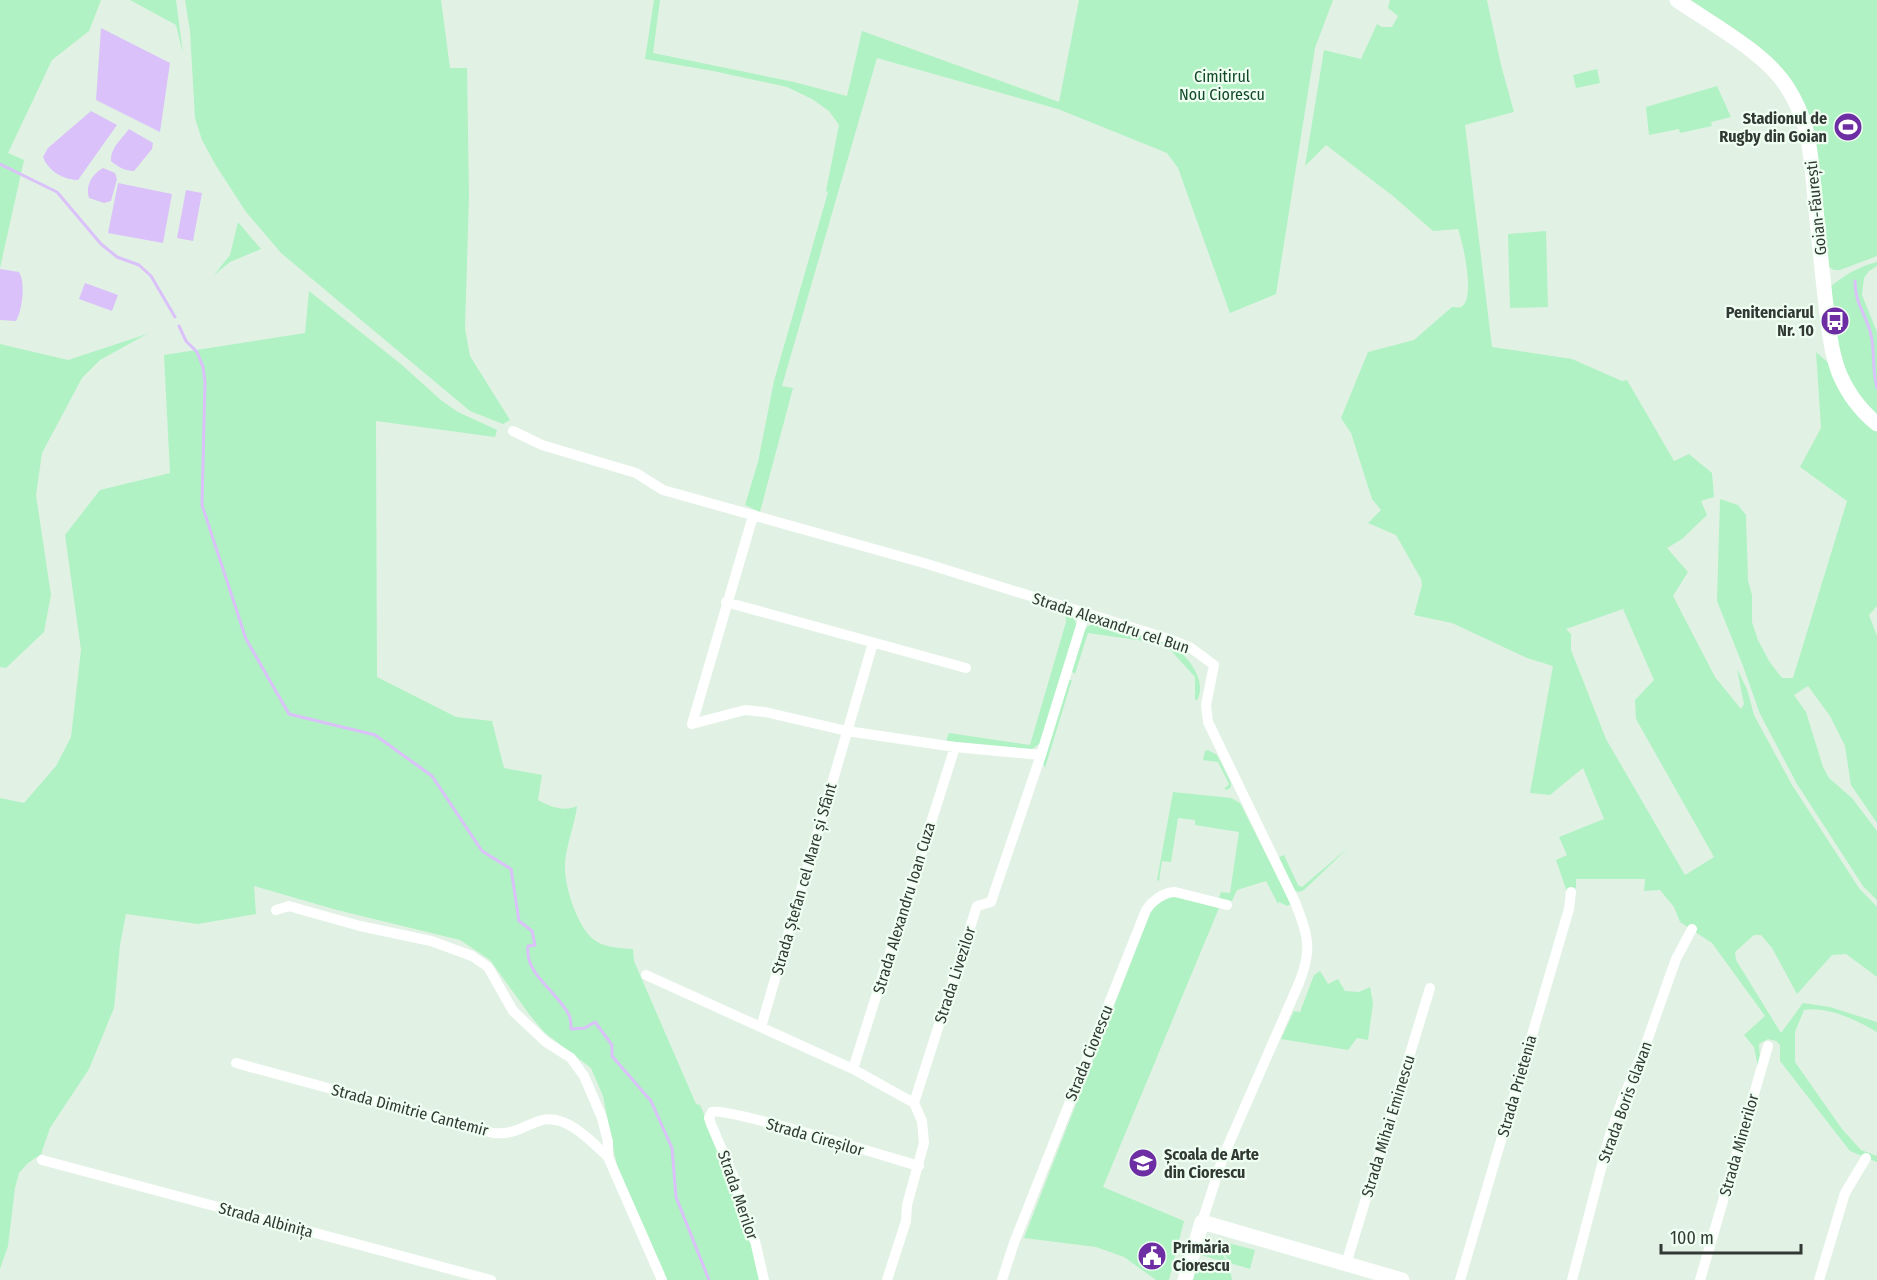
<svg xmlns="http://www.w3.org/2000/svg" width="1877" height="1280" viewBox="0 0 1877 1280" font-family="'Fira Sans Condensed',sans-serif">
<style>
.green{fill:#b0f2c3;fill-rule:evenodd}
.water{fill:#dac1f9}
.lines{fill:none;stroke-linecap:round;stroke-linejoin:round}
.stream{stroke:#dac1f9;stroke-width:3}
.street{stroke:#fff;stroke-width:10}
.secondary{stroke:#fff;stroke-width:15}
.labels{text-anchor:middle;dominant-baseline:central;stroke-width:4.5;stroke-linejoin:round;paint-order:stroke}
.park-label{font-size:16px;fill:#124828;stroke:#effff2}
.poi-label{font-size:16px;font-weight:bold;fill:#323934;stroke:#effff2;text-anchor:end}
.street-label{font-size:16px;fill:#323934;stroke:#effff2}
</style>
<rect width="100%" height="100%" fill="#e1f2e5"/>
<path class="green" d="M0 0H101L89 31 52 60 8 153 24 160 0 268Z
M130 0H176L183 54 176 25Z
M185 0H441L450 68H467L469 196 465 328 470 356 510 420 503 424 470 411 281 253 246 212 215 164 202 140 195 118 190 31Z
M654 0H660L653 53 794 82 847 96 862 31 1059 102 1079 0H1333L1315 48 1276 294 1230 313 1178 168 1167 153 1058 109 877 58 782 386 793 388 760 512 745 505 758 462 774 381 828 192 826 191 839 125 829 111 812 99 787 87 713 71 645 59Z
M1390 0H1487L1501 65 1514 112 1465 125 1492 347 1572 359 1622 381 1627 380 1674 461 1689 454 1712 473 1714 497 1701 501 1707 515 1682 539 1667 548 1688 572 1673 596 1715 677 1741 709 1744 704 1737 669 1747 689 1754 715 1792 785 1859 888 1877 907V977L1846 954 1832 955 1797 994 1772 948 1761 935H1754L1735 952 1736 960 1781 1033 1803 1003 1830 1007 1877 1022V1032C1856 1020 1828 1006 1804 1010L1795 1032V1062L1842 1129 1861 1150 1877 1156V1162L1850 1151 1780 1061V1045L1776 1041 1768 1039 1759 1044 1760 1060 1758 1067 1754 1047 1744 1035 1765 1016 1712 943 1680 922 1674 907 1660 890 1644 891 1645 879H1576V888L1567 892 1556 860 1567 855 1559 837 1604 819 1583 768 1550 795 1530 793 1553 666 1527 658 1452 623 1414 615 1422 585 1421 579 1396 535 1368 523 1381 510 1372 499 1351 433 1341 418 1368 352 1414 340 1452 307C1454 307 1458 308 1461 307 1476 300 1463 242 1458 229L1433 231 1393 196 1326 145 1305 166 1324 50 1361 59 1377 24 1382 27H1392L1398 16 1388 8ZM1623 609 1654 680 1635 700 1636 719 1714 857 1685 875 1606 739 1571 650V634L1566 629Z
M1685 0H1877V256L1840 270H1834L1829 267 1791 85Z
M1597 69 1600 83 1576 88 1573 75Z
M1717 86 1731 117 1711 122 1712 126 1680 133 1679 129 1649 135 1646 107Z
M238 222 261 249 230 262 214 275 230 255Z
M1546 231 1548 307 1510 308 1508 234Z
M1877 262V266L1869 271 1864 278 1862 295 1877 332V414C1838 379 1837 337 1829 288 1844 275 1858 267 1877 262Z
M309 291 402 365 442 401 458 412 497 430 495 437 376 421 377 677 456 717 492 721 504 768 542 775 538 800C551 807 564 812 577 806 575 824 565 849 565 865 564 885 577 926 593 939 604 948 619 948 633 949L634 961 696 1104 700 1105 720 1151 750 1237 760 1280H667L617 1166 603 1096 591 1068 544 1032 529 1014 490 960 460 940 337 910 254 886 256 914 198 924 126 914 120 945 114 1008 89 1069 50 1128 41 1154 28 1163 19 1173 15 1188 8 1246 0 1269V798L24 803 56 766 71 737 81 650 65 535 100 490 170 473 164 355 305 333Z
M147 334 100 360 82 378 42 453 36 495 51 595 44 632 6 668 0 667V344L68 360Z
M1816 352 1832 366 1877 430V606L1869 615 1877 636V823L1851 785 1845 746 1830 716 1808 686 1794 695 1806 712 1823 767 1829 778 1852 798 1877 831V900L1863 886 1797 784 1760 714 1743 666 1717 601 1720 499 1738 505 1746 515 1748 580 1752 595V622L1758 640 1769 661 1782 678H1793L1847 501 1800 467 1821 428Z
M1065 613C1073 617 1076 619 1077 629L1042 742 1032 749 946 741 949 733 1030 745 1066 622Z
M1096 623C1117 628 1140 631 1160 638 1180 646 1210 678 1197 700H1195V677L1165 644 1088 633 1075 674 1071 671C1075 656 1077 626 1096 623Z
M1068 680H1072L1045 768 1043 763Z
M1208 750 1217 755 1231 783V787L1227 790 1224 789 1229 784 1218 762 1203 760 1205 751Z
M1173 792 1231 798 1240 803 1291 904 1287 906 1279 902 1278 904 1266 881 1237 890 1232 901 1219 898 1221 892 1230 893 1239 832 1195 825V820L1178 818 1171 862 1162 861 1159 881 1157 880Z
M1349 847 1304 890 1299 892 1293 890 1277 858 1284 855 1298 885 1302 887Z
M1169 895 1219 908 1103 1187 1184 1221 1169 1280H1156L1124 1257 1096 1247 1024 1238 1153 906Z
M1320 971 1328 984 1338 979 1345 991 1359 992 1370 987 1373 1003 1368 1040 1357 1038 1348 1050 1281 1039 1294 1011 1300 1012 1314 975Z
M1224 1242 1255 1250 1250 1269 1230 1263 1218 1244Z
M1216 1244 1228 1263 1201 1255 1200 1252 1202 1248Z
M1200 1260 1230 1270 1232 1280H1192L1197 1262Z"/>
<path class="water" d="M101 28 170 63 160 132 96 100Z
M91 111 117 125 78 180C64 180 48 171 43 157L48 148Z
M129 129 153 143 152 149 134 171C125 171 118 167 111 161 110 148 122 139 129 129Z
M103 168 115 173 117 179 111 201 104 203 89 198C85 186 92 174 103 168Z
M118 183 172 194 163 243 108 233Z
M186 190 202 193 193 241 177 238Z
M0 269 19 272C26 283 22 311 16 321L0 320Z
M85 283 118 295 112 311 79 299Z"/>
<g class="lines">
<path class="stream" d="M0 164 57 192 101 244 117 257 139 265 151 276 175 317
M1855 281C1855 303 1864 311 1870 331 1876 350 1871 367 1877 388
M179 326 186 341 197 352 203 367 205 382 202 505 246 639 289 714 375 735 432 776 482 851 511 869 519 921 532 931 535 945 528 946C524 974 558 992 569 1015 571 1019 571 1025 571 1029L585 1028 595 1022 612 1045V1056L651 1101 672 1148 676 1197 709 1280"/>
<path class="street" d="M513 431 542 445 636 473 663 490 924 563 1169 639 1191 648 1214 665 1206 705 1208 722 1295 902C1308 936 1313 948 1299 983L1223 1157 1202 1222
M726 602 966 668
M692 724 745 710 765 712 847 731 955 747 1041 755
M692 724 753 516
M276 910 289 906 299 909 360 926 431 941 472 956 488 967 513 1011 546 1042 571 1058 584 1076 602 1118 608 1142V1157L662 1280
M646 975 853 1069 914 1103
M761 1027 873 643
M236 1063 493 1133C514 1135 521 1127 539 1121 565 1112 591 1141 608 1157
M853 1069 955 747
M42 1160 491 1280
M1346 1264 1430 988
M764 1280 755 1241 746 1225 734 1178 711 1124 709 1118 712 1112C727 1107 891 1158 919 1166
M887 1280 906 1221 907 1205 924 1143 922 1121 914 1103 975 912 977 906 991 902 994 893 1041 755 1085 613
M1002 1280 1014 1243 1146 910C1152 901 1164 892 1175 892L1227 905
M1460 1280 1569 909 1571 892
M1572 1280 1609 1138 1621 1103 1643 1052 1676 959 1692 929
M1700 1280 1768 1046
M1819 1280 1845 1193 1866 1158"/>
<path class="secondary" d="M1677 0C1710 23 1766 53 1787 87 1809 121 1810 149 1814 187 1817 224 1821 260 1825 297 1828 322 1830 349 1839 373 1847 392 1861 411 1877 424
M1185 1280 1202 1222 1402 1280"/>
</g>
<defs>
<g id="stadium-disc" transform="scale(1.5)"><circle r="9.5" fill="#6e2ea3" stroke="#effff2"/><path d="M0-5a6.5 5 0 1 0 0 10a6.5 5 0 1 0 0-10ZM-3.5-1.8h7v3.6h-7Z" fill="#fff"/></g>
<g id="bus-disc" transform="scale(1.5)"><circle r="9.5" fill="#6e2ea3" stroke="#effff2"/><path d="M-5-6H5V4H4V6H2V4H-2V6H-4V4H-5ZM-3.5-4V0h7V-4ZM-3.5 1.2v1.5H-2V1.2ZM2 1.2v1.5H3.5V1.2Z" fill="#fff"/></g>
<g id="school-disc" transform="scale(1.5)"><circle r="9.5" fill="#6e2ea3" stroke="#effff2"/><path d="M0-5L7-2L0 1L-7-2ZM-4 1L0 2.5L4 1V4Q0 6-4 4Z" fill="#fff"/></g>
<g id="civic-disc" transform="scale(1.5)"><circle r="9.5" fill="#6e2ea3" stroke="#effff2"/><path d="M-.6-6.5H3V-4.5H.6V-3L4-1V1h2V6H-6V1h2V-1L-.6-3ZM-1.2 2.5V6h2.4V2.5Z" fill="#fff"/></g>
</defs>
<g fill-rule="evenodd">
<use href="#stadium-disc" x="1848" y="127"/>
<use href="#bus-disc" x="1835" y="321"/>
<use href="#school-disc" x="1143" y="1163"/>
<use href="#civic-disc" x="1152" y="1256"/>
</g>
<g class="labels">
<g class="park-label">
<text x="1222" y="76">Cimitirul<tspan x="1222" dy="18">Nou Ciorescu</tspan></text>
</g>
<g class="poi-label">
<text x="1827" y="118">Stadionul de<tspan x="1827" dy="18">Rugby din Goian</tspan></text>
<text x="1814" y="312">Penitenciarul<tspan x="1814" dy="18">Nr. 10</tspan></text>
<text x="1164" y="1154" text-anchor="start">Școala de Arte<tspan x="1164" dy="18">din Ciorescu</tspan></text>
<text x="1173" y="1247" text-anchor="start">Primăria<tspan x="1173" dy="18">Ciorescu</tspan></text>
</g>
<g class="street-label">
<text transform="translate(1816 208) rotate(-96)">Goian-Făurești</text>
<text transform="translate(1111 623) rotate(18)">Strada Alexandru cel Bun</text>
<text transform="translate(804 879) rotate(-74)">Strada Ștefan cel Mare și Sfânt</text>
<text transform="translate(904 908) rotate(-73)">Strada Alexandru Ioan Cuza</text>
<text transform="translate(955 975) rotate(-72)">Strada Livezilor</text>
<text transform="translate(1089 1053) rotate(-68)">Strada Ciorescu</text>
<text transform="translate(1517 1086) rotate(-74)">Strada Prietenia</text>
<text transform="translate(1625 1102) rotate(-70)">Strada Boris Glavan</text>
<text transform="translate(410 1110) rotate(15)">Strada Dimitrie Cantemir</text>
<text transform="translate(1388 1126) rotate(-73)">Strada Mihai Eminescu</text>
<text transform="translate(815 1137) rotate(16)">Strada Cireșilor</text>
<text transform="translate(1739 1145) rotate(-74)">Strada Minerilor</text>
<text transform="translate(738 1195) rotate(71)">Strada Merilor</text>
<text transform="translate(266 1220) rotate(15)">Strada Albinița</text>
</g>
</g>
<path d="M1661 1244v9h140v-9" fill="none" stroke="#323934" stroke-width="3"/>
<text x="1670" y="1244" font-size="18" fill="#323934" stroke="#effff2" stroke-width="4.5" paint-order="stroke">100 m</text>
</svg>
